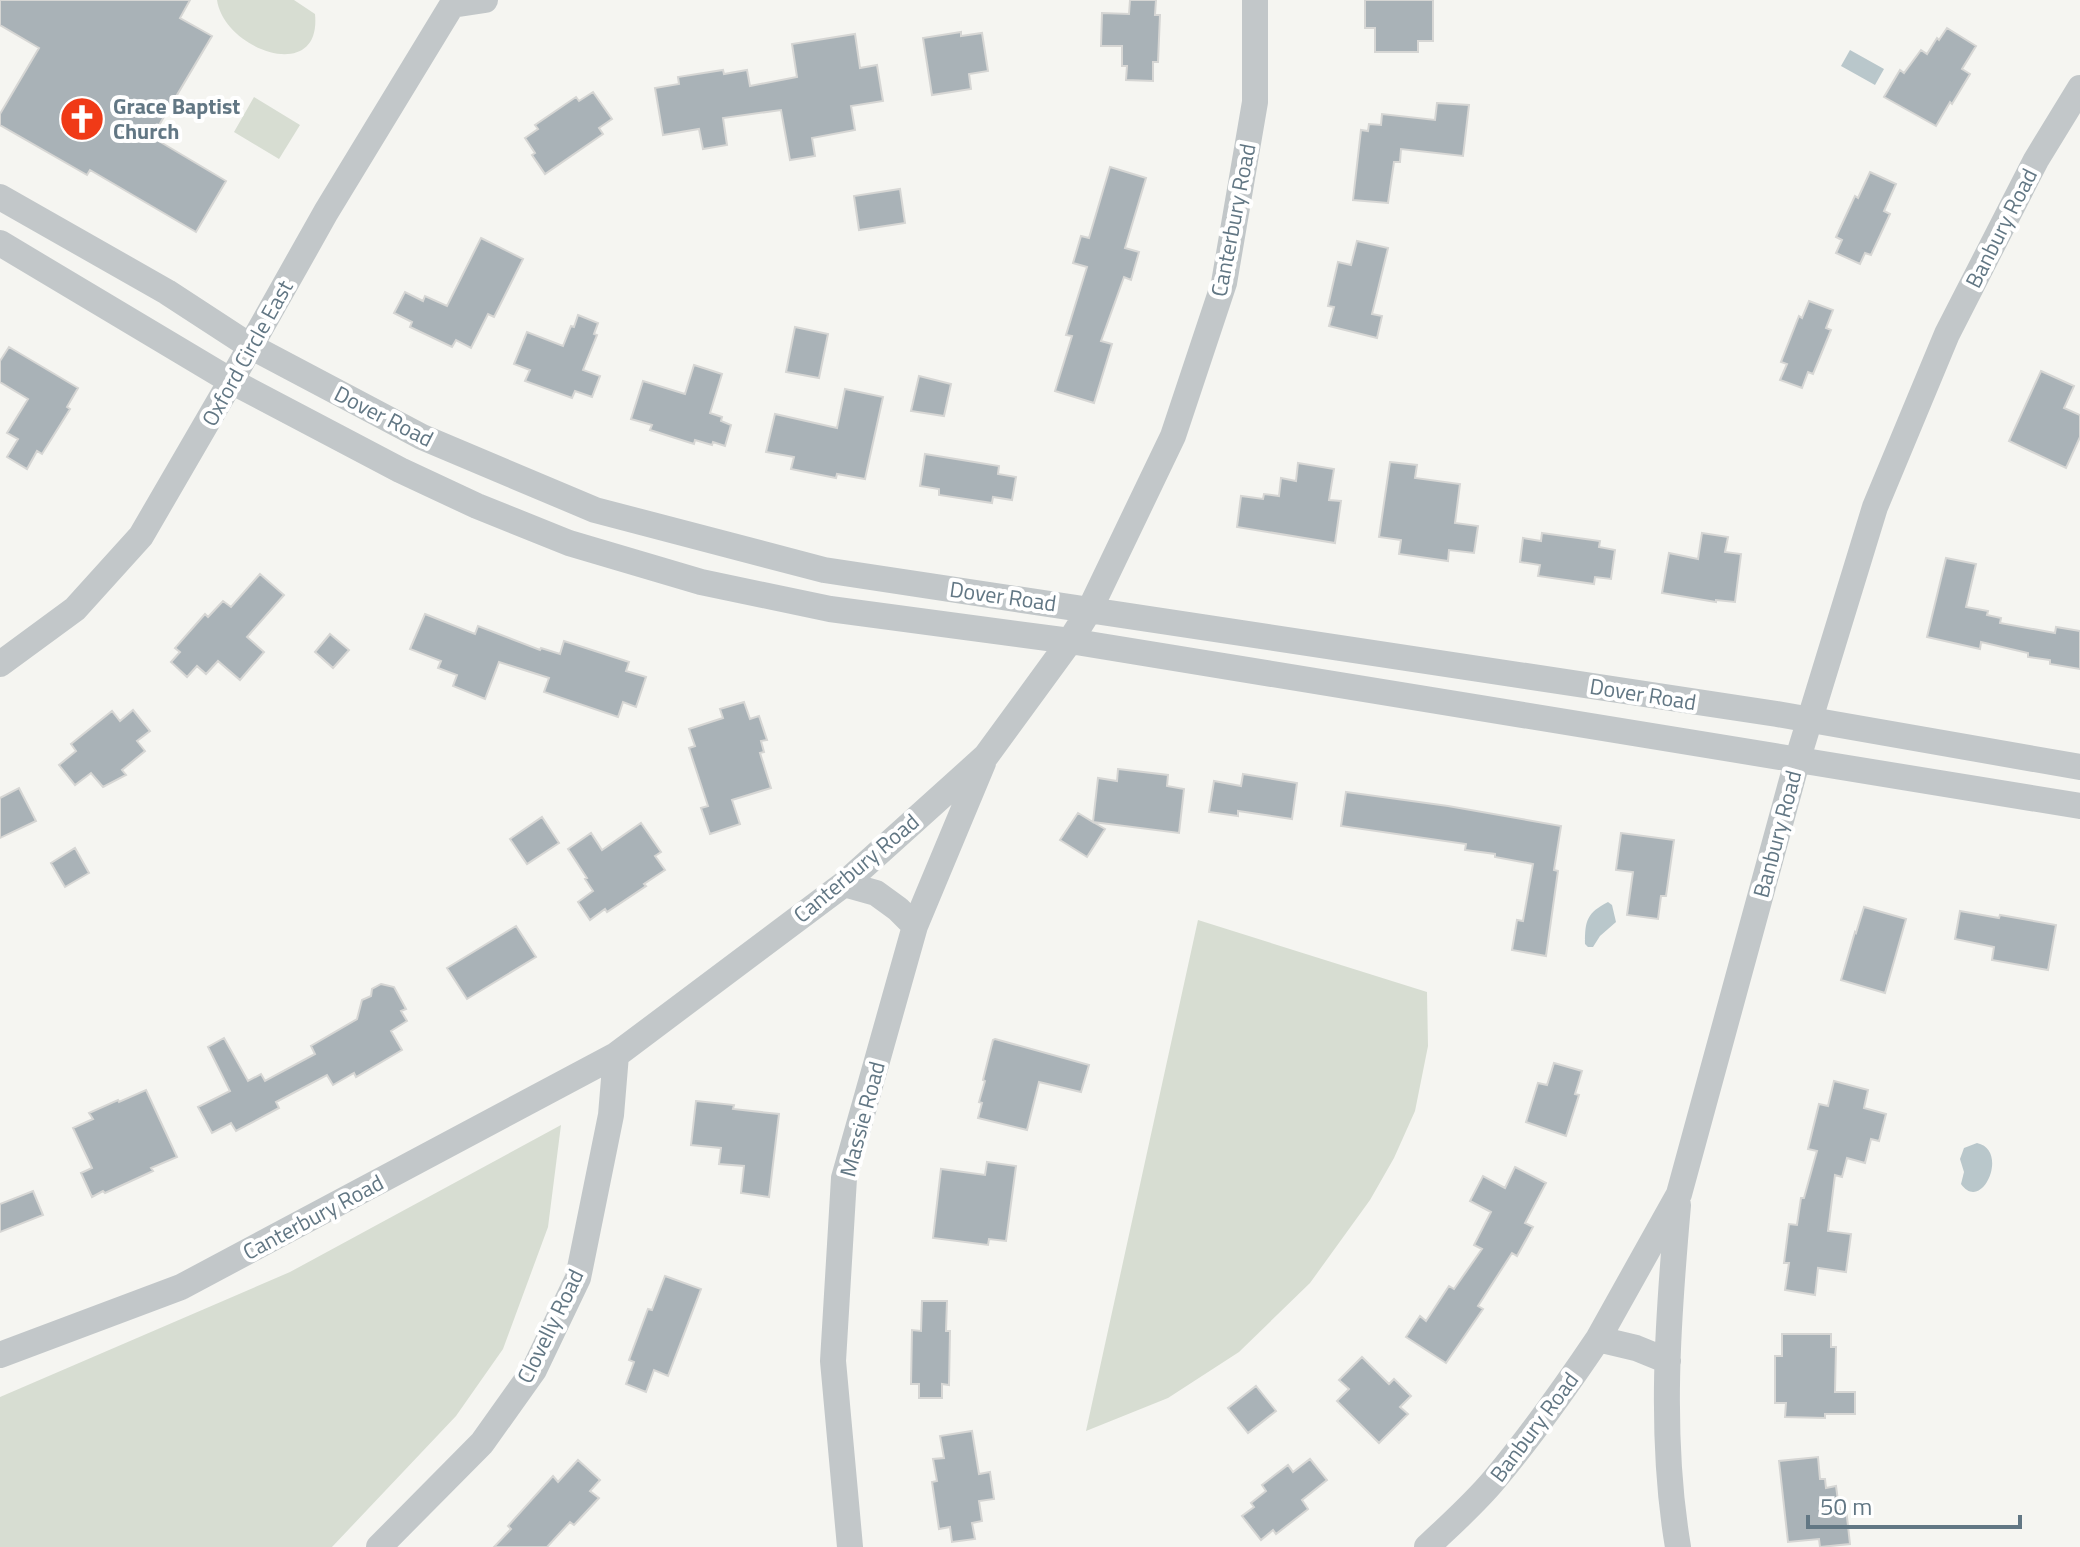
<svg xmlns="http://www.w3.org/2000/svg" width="2080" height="1547" viewBox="0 0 2080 1547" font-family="'Titillium Web',sans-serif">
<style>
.green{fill:#d7ddd2}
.water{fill:#b9c7cb}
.building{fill:#a9b2b7;stroke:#d6d6d4;stroke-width:2}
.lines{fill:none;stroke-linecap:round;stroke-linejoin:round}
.street{stroke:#c2c7c9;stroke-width:26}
.labels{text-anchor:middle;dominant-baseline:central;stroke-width:8;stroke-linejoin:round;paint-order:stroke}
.poi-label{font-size:22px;font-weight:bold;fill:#627784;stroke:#fff;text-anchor:start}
.street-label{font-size:22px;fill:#627784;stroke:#fff}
</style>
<rect width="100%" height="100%" fill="#f5f5f1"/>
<path class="green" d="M217 0H294L315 14C322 85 224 50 217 0Z
M254 97 300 125 279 159 234 132Z
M1198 920 1427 992 1428 1046 1415 1111 1394 1158 1370 1200 1310 1283 1239 1352 1168 1398 1086 1431Z
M561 1125 548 1227 503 1349 456 1416 332 1547H0V1397L290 1272Z"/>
<path class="water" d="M1850 50 1884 69 1875 85 1841 66Z
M1608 902 1612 905 1616 922 1600 936 1593 947H1588L1585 944C1585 920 1587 913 1608 902Z
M1977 1143C2010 1150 1982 1214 1961 1184L1964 1172 1960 1159 1964 1148Z"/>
<path class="building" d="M0 0H190L180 18 212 36 152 137 226 181 196 232 90 170 87 175 0 125V114L39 48 0 25Z
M1130 0H1156L1155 15H1160L1158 62H1153V81L1126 80 1127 66H1122V46H1101L1102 13 1129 14Z
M1365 0H1433V41H1418V52H1375V28H1365Z
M1947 28 1976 46 1962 69 1970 74 1952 104 1950 102 1936 126 1884 97 1900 70 1904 73 1921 50 1927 54 1937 38 1939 40Z
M961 32V36L982 33 988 71 969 74 971 89 932 95 923 38Z
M855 34 860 68 877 65 883 101 851 106 855 130 812 138 815 156 790 160 781 110 723 118 727 145 703 149 699 129 663 135 655 88 679 84 678 77 723 70 724 74 747 70 750 86 797 77 792 44Z
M593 92 612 119 599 128 603 134 545 174 532 155 535 153 525 138 538 129 535 125 576 97 579 101Z
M1437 103 1469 105 1463 156 1401 149 1400 162H1394L1388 203 1353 200 1361 130 1368 131 1369 124 1381 125 1382 114 1435 120Z
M1110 167 1146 178 1125 248 1139 252 1131 280 1124 277 1101 341 1112 344 1094 403 1055 391 1072 336 1066 335 1087 267 1073 263 1081 236 1089 238Z
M1870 172 1896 184 1884 211 1890 214 1871 255 1865 253 1860 264 1836 253 1842 240 1836 237 1855 196 1858 198Z
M900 189 905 223 859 230 854 196Z
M481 238 523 259 494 317 488 314 471 348 456 340 452 347 410 327 412 322 394 313 405 292 423 301 425 296 447 306Z
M1357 241 1388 248 1372 314 1382 316 1377 338 1329 326 1334 307 1328 306 1338 262 1351 265Z
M1809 301 1833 310 1826 328 1831 330 1813 374 1808 372 1802 388 1780 380 1787 364 1781 362 1799 316 1802 318Z
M578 315 598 323 594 334 597 335 583 370 600 376 592 397 575 391 572 398 525 381 530 370 514 364 527 332 563 346 571 326 574 327Z
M795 327 828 334 819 378 786 372Z
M9 347 78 388 67 407 70 409 42 454 37 451 27 469 7 457 18 439 7 433 28 399 0 382V361Z
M694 365 722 374 710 413 722 417 721 421 731 425 725 446 713 442 712 445 695 440 694 444 650 430 652 425 631 419 643 381 685 394Z
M2041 371 2074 386 2064 408 2080 415V437L2066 468 2009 441Z
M919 376 951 384 944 416 911 411Z
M845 389 883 397 865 479 837 474 836 478 791 469 794 457 766 452 775 414 837 428Z
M925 454 999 466 998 474 1016 477 1012 500 993 497 992 503 939 495V489L920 486Z
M1390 462 1417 465 1415 478 1460 484 1455 523 1478 526 1474 553 1449 550 1448 561 1399 554 1401 540 1379 537Z
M1298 463 1334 469 1329 500 1341 501 1335 543 1237 527 1241 496 1263 499 1264 494 1279 496 1281 478 1296 481Z
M1542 533 1600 541 1599 547 1615 550 1611 579 1595 577 1594 584 1538 576 1540 565 1520 562 1523 538 1541 541Z
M1702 533 1728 537 1725 552 1741 554 1735 602 1716 600V602L1662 593 1669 553 1698 559Z
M1946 558 1976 564 1966 607 1988 611 1987 615 2001 618 2000 623 2055 633 2056 627 2080 631V669L2050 664V660L2028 657V653L1981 642 1980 649 1927 637Z
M260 574 284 595 247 637 264 652 240 680 218 661 206 674 197 666 187 677 171 662 180 652 175 648 205 614 208 617 223 601 231 607Z
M425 614 475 634 478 626 540 650 541 648 560 654 564 641 629 662 626 671 646 677 636 707 623 702 618 717 544 692 549 678 499 662 485 699 453 686 457 675 438 668 441 661 410 649Z
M330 634 349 650 333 668 315 652Z
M744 702 750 719 759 716 767 740 761 741 764 752 760 753 771 788 732 800 740 824 710 834 701 808 708 806 689 748 695 746 689 729 723 718 720 709Z
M133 710 150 731 137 741 145 751 122 770 126 775 103 787 91 773 75 785 59 765 76 751 71 744 112 711 120 721Z
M1118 769 1168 775 1167 786 1184 789 1179 833 1093 822 1105 829 1087 857 1060 840 1078 813 1093 822 1098 778 1117 781Z
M1243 774 1297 783 1292 819 1238 811V816L1209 812 1214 781 1241 786Z
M19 788 36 821 0 838V798Z
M1346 792 1448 806 1561 826 1554 870 1558 871 1546 956 1512 950 1517 920 1523 921 1533 864 1495 857V854L1465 850 1466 844 1341 826Z
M542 817 559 843 527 864 510 839Z
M641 823 661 852 655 856 665 870 644 884 646 886 607 912 605 909 590 920 578 902 593 891 585 879 587 878 568 849 591 833 602 850Z
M1621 833 1674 840 1666 896H1661L1658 919 1627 915 1633 872 1616 870Z
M75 848 89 873 65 887 51 863Z
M1864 907 1906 919 1885 993 1841 980 1855 932 1856 933Z
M1960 911 1999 918 2000 915 2056 925 2048 970 1992 960 1994 947 1955 939Z
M516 926 536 957 467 999 447 968Z
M381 984 394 987 406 1009 401 1011 407 1021 391 1031 402 1050 356 1077 354 1073 333 1085 327 1075 276 1102 279 1108 236 1131 231 1123 212 1133 198 1107 230 1091 208 1047 224 1038 248 1081 261 1074 265 1081 315 1054 311 1046 357 1019 362 1000 371 996 372 989Z
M995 1039 1089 1065 1081 1092 1039 1082 1027 1130 978 1118 982 1103 979 1102 985 1081 983 1080 993 1040Z
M1554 1063 1582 1071 1575 1094 1579 1095 1566 1136 1526 1122 1538 1083 1547 1085Z
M1834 1081 1868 1090 1864 1108 1886 1114 1879 1141 1871 1139 1865 1163 1847 1158 1842 1177 1835 1175 1828 1231 1851 1234 1846 1272 1818 1268 1815 1295 1785 1290 1789 1263H1784L1789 1224 1797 1225 1801 1198H1804L1817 1151 1808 1149 1819 1104 1828 1106Z
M146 1090 177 1157 151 1168 153 1171 105 1193 103 1191 92 1197 81 1173 92 1168 73 1128 93 1119 89 1113 118 1100 119 1102Z
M696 1101 734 1105 733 1109 779 1114 769 1197 741 1193 744 1166 719 1164 721 1148 691 1145Z
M987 1162 1016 1166 1006 1241 989 1239 988 1245 933 1238 941 1169 985 1175Z
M1515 1167 1546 1183 1525 1223 1533 1227 1517 1256 1512 1253 1478 1306 1483 1309 1446 1363 1406 1337 1420 1316 1426 1321 1449 1286 1454 1289 1482 1249 1474 1245 1491 1212 1470 1201 1483 1176 1505 1188Z
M33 1191 43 1215 0 1232V1204Z
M665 1276 701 1289 668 1376 654 1370 646 1392 626 1384 634 1362 629 1360 648 1309 652 1310Z
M922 1301H947L946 1331H950L949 1385 942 1384V1398H919V1384H911L912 1330 921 1331Z
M1782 1334H1831V1347H1836L1835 1392H1855V1414H1825V1418L1785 1417 1786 1403H1775V1356H1782Z
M1362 1357 1389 1384 1394 1379 1411 1396 1400 1407 1408 1414 1379 1443 1337 1401 1349 1389 1339 1380Z
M1256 1386 1276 1411 1248 1433 1228 1408Z
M972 1431 979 1474 990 1472 994 1499 979 1501 982 1521 972 1523 975 1539 952 1542 950 1527 939 1529 932 1482 937 1481 933 1459 944 1458 940 1436Z
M1818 1457 1820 1479H1825L1826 1488 1836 1486 1839 1508H1846L1850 1544 1820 1547 1819 1539 1788 1542 1779 1461Z
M1310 1459 1327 1480 1302 1500 1308 1509 1307 1510 1276 1534 1273 1530 1261 1540 1242 1516 1254 1507 1251 1503 1266 1491 1262 1485 1288 1465 1293 1472Z
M578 1460 600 1480 590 1491 599 1498 574 1525 570 1522 547 1547H494L511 1529 508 1526 553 1476 558 1482Z"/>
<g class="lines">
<path class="street" d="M452 5 485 0
M0 197 167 292 250 346 422 437 595 510 824 570 1777 714 2080 767
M0 243 231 381 400 470 477 506 569 543 701 582 830 609 1070 641 2080 806
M0 664 75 609 141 536 231 381 326 212 452 5
M844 884 876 893 898 909 915 926
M1598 1339 1636 1348 1668 1361
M0 1355 181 1287 616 1055 844 884 986 756 1070 641 1090 609 1173 436 1224 283 1255 102V0
M379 1547 482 1443 534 1370 578 1278 611 1115 616 1055
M850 1547 833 1361 844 1178 915 926 983 763
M1427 1547C1450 1525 1474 1504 1494 1480 1532 1435 1565 1388 1598 1339L1679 1194 1798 758 1875 507 1947 334 2036 160 2080 88
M1678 1547C1659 1435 1668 1318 1678 1205"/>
</g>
<defs>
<g id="church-disc" transform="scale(2.3)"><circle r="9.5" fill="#f03a17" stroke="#fff"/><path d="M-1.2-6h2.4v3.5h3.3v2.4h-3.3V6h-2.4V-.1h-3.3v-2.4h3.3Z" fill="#fff"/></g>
</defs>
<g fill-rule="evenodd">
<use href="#church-disc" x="82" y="119"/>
</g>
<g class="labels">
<g class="poi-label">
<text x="113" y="106">Grace Baptist<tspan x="113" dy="25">Church</tspan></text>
</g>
<g class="street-label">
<text transform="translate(1233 220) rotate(-79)">Canterbury Road</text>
<text transform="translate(2001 228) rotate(-63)">Banbury Road</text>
<text transform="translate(247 353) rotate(-61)">Oxford Circle East</text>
<text transform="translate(384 416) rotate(27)">Dover Road</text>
<text transform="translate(1003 596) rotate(8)">Dover Road</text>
<text transform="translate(1643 694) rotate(9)">Dover Road</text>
<text transform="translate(1777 834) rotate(-75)">Banbury Road</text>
<text transform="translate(856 868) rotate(-40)">Canterbury Road</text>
<text transform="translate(862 1119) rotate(-75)">Massie Road</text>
<text transform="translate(313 1217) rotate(-28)">Canterbury Road</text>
<text transform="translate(550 1326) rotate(-64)">Clovelly Road</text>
<text transform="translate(1534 1427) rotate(-53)">Banbury Road</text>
</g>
</g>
<path d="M1808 1515v12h212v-12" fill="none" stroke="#627784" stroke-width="4"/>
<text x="1820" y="1515" font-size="24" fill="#627784" stroke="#ffffff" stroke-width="6" paint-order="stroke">50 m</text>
</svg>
